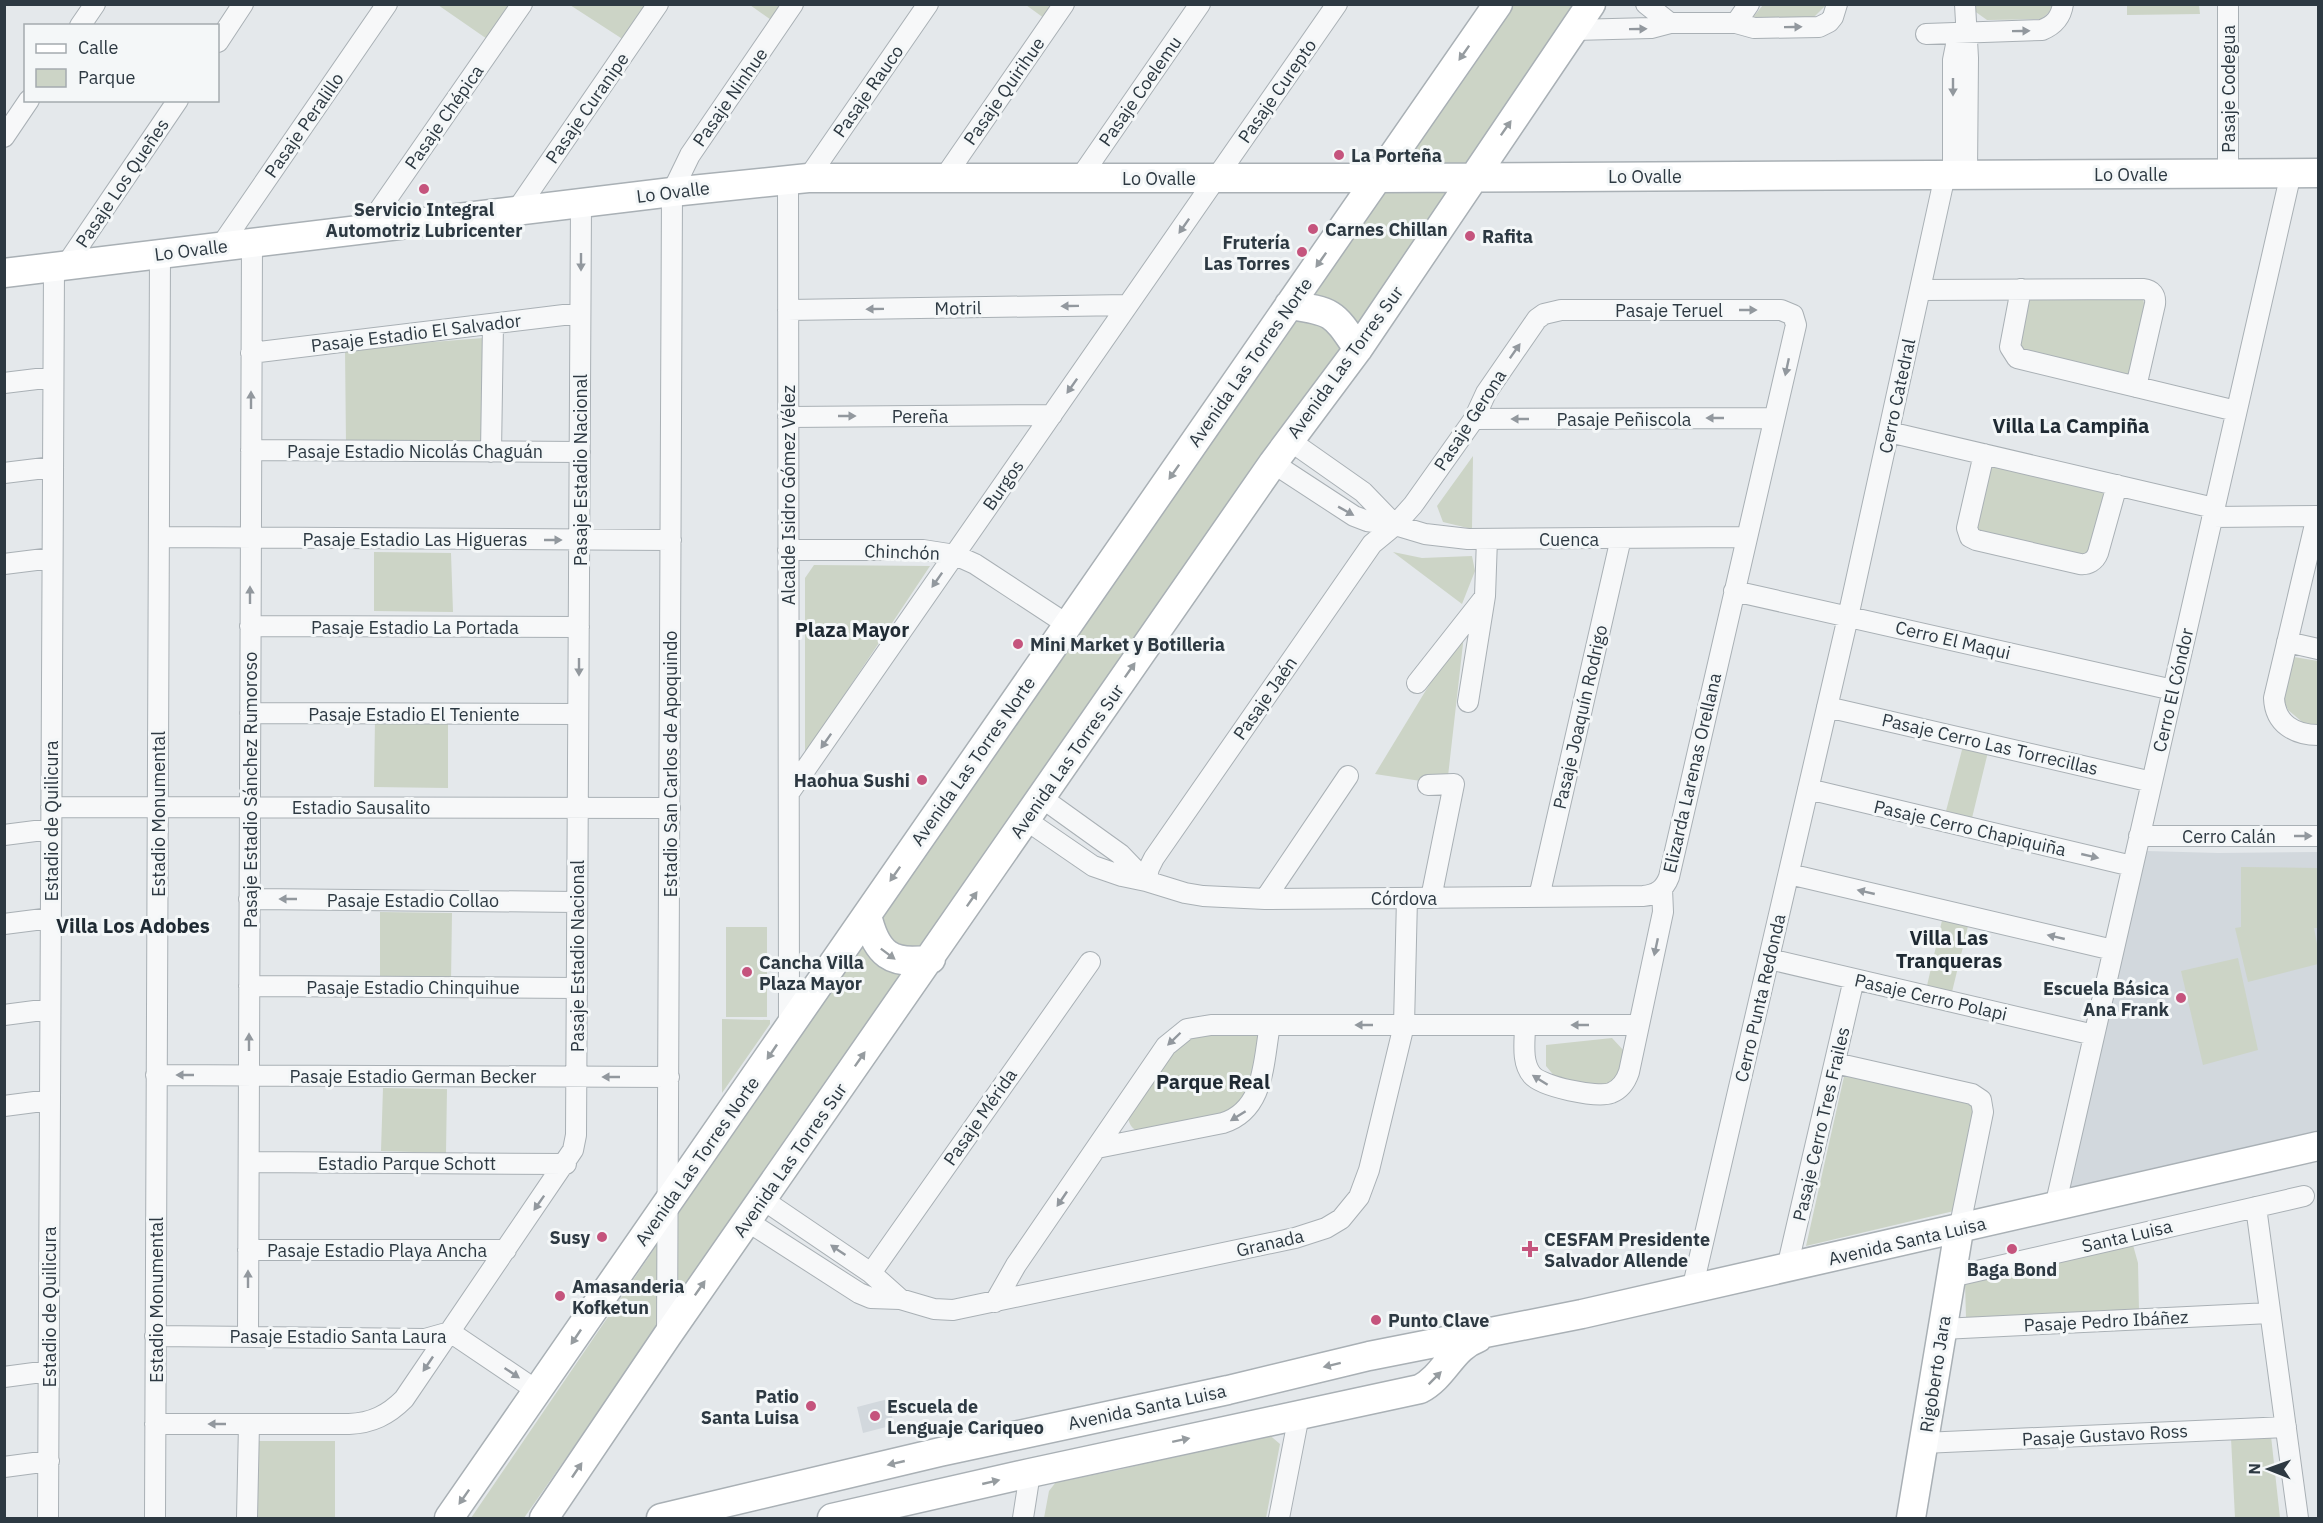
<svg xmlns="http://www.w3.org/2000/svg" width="2323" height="1523" viewBox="0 0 2323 1523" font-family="'IBM Plex Sans',sans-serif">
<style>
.built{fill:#d2d8dd}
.green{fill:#ccd4c6}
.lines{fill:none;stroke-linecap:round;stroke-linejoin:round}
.street-casing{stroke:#a9b0b5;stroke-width:22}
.secondary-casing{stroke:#a9b0b5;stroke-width:31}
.street{stroke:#f7f8f9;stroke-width:20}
.secondary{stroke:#fff;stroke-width:28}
.oneway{fill:#92989e}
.oneway2{fill:#969ca0}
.poi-dot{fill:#c5547d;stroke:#f4f7f8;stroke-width:2}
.labels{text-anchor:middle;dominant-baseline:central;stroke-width:6;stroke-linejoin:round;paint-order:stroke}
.street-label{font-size:18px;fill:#2d3942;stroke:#f4f7f8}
.poi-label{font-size:18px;font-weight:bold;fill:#2d3942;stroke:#f4f7f8;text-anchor:start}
.neighbourhood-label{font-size:20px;font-weight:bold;fill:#1f2a33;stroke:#f4f7f8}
</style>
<rect width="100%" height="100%" fill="#e4e8eb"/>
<path class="built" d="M2147 851 2218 853 2318 852V1134L2068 1196Z
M888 1399 894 1425 863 1433 857 1407Z"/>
<path class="green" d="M438 5H515L490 41Z
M570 5H649L624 40Z
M750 5H786L774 22Z
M1026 5H1058L1048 21Z
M1509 5H1573L1464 170 1417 166 1413 161 1412 145Z
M1763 5H1826L1812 19 1750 21Z
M1973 5H2054V8L2041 19 1987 20 1973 10Z
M2127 5H2199L2200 14 2127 15Z
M1443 187 1449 197 524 1518H471L787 1054 1386 190Z
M2140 298 2143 299 2145 307 2130 377 2022 355 2014 344 2027 299Z
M483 338 481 446 346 444 345 349Z
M1473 456 1472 529 1443 522 1437 506Z
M1990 465 2106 491 2091 557 1976 532Z
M374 552 451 553 453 612 374 611Z
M1393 552 1422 558 1472 556 1475 571 1462 604Z
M814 565 930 566 805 754V578Z
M1465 626 1447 785 1375 774Z
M2294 657 2318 661V726H2307L2288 710 2282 696Z
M375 719H448V788L374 787Z
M1963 746 1988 752 1972 818 1946 811Z
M2241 867 2318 868V928H2314L2318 949V964L2248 982 2235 928 2241 927Z
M380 912 452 913 451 982H380Z
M1943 916 1969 922 1951 996 1926 990Z
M726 927H767V1017H726Z
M2238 958 2258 1050 2203 1065 2181 971Z
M722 1019 770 1020V1024L722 1093Z
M1197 1032 1253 1033 1258 1037C1260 1061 1252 1088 1240 1109L1143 1133C1133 1130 1129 1126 1128 1116L1180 1040Z
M1612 1038 1625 1052 1615 1083 1604 1090 1556 1078 1546 1066V1045Z
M1845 1072 1966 1099 1976 1106 1954 1211 1806 1246Z
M383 1088 447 1089 446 1153 381 1151Z
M2133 1245 2138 1263 2139 1310 1966 1318 1965 1282Z
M1267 1433 1280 1444 1266 1518H1044L1049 1491 1056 1482 1118 1470Z
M2271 1436 2280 1518H2235L2231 1438Z
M255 1441H335V1518H254Z"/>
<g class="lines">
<g class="street-casing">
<path id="street" d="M1646 4 1670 23
M1965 4 1968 58 1967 174
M1736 23 1749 4
M80 26 95 4
M1574 30 1651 28 1670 23H1736L1754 28 1819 27 1829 22 1833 17 1837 4
M1926 34 2042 30C2054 25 2061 18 2063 4
M218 42 243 4
M4 137 29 100
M1953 174V60L1956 45 1965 31
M2228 174V4
M808 178 928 4
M944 178 1064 4
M1080 178 1200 4
M788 179 789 1027
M516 211 658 4
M366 229 522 4
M220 247 387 4
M66 265 178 100
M2021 289 2010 347 2017 358 2236 411
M1920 290 2143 289C2152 290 2156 295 2155 304L2136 387
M788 310 1128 305
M251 353 580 313
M4 383 53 377
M788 417 1052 415
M1474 419 1773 418
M1889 432 2214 508
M1289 440 1363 492 1395 525
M251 450 580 452
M491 452 493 324
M1984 454 1967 528 1970 537 1976 540 2080 564C2088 565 2095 561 2098 553L2117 485
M1273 463 1354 516 1367 521 1395 525 1425 534 1468 539 1746 537
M4 473 53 467
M2317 516 2274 698C2275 724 2295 735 2318 735
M2212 517 2318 516
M159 537 671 540
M788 550H923L955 555 975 564 1068 625
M4 564 52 558
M1734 591 2173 690
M250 626 579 627
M2287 642 2318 649
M1417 683 1484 598
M1468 702 1485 596 1487 539
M1827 707 2152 782
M250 713 578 714
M1428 785 1454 784 1431 898
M1808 789 2132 866
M789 793 1337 4
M1042 798 1120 854 1146 881
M51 807 670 808
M1026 820 1093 866 1122 876 1146 881 1185 893 1203 896 1265 899 1643 896C1656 895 1664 890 1669 877L1796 325 1793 315 1781 310H1561L1544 314 1537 319 1486 393 1474 419 1413 505 1395 525 1372 544 1154 858 1149 868 1146 881
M4 835 51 829
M2139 836H2318
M1789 874 2113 950
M1539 897 1621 538
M249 899 577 902
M1265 899 1348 776
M4 924 51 918
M1769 959 2094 1035
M249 986 577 988
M4 1015 50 1009
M1525 1025C1525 1041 1521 1062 1532 1075 1542 1087 1597 1098 1611 1093 1621 1089 1626 1081 1629 1072L1663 912 1662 889
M1835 1063 1972 1094 1981 1100 1983 1112 1959 1230
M156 1075 669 1077
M4 1106 50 1100
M1097 1148 1223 1123C1265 1110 1263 1062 1270 1025
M249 1162 566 1164
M762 1199 871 1273 900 1299
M2055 1207 2291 173
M2256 1207 2298 1518
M747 1221 859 1293 871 1298 900 1299 934 1309 953 1310 1295 1238 1326 1228 1341 1219 1359 1197 1369 1170 1404 1025 1407 898
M248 1250H506
M1787 1268 1854 979
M871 1273 1090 962
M1951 1277 2304 1196
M1692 1290 1848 617 1945 175
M995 1302 1016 1265 1166 1046 1187 1029 1211 1025H1639
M1942 1329 2270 1313
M155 1336 425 1339 450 1332 539 1392
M667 1336 672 192 690 155 793 4
M248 1337 252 243
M4 1377 49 1371
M155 1424H349C372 1423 388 1415 404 1399L573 1150 576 1135 581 204
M1923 1443 2286 1427
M4 1467 49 1461
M48 1518 54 267
M155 1518 160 254
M247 1518 249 1424
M1023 1518 1030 1473
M1279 1518 1299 1415"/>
</g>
<g class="secondary-casing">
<path id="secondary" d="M4 273 672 192 808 178H1378L2318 173
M1289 305C1334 312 1333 312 1358 349
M867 915C876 954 891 966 931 959
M449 1518 1498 4
M544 1518 667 1336 1273 463 1358 349 1591 4
M661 1518 940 1452 1228 1390 1369 1356 1582 1314 2318 1146
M832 1518 1030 1473 1420 1389C1445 1376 1452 1347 1478 1338
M1911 1518 1959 1230"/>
</g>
<use href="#street" class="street"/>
<use href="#secondary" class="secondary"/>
</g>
<defs><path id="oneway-solid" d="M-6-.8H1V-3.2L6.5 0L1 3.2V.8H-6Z" transform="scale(1.5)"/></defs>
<g class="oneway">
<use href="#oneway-solid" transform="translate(1793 27) rotate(-1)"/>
<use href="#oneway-solid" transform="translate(1638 29) rotate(-1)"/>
<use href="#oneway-solid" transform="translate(2021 31) rotate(-1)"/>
<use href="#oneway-solid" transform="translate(1953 87) rotate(90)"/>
<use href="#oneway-solid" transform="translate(1184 226) rotate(125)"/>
<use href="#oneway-solid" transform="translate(581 262) rotate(90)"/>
<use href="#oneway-solid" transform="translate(1070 306) rotate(179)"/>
<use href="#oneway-solid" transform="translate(875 309) rotate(179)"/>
<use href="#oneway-solid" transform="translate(1748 310)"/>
<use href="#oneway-solid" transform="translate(1515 351) rotate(-55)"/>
<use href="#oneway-solid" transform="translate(1787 367) rotate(102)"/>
<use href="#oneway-solid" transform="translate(1072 386) rotate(125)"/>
<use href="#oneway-solid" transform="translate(251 400) rotate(-90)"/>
<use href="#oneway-solid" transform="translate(847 416)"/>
<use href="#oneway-solid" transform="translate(1715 418) rotate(180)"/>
<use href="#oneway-solid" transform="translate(1520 419) rotate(180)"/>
<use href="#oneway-solid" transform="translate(1346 511) rotate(29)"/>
<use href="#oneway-solid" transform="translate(553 540)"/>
<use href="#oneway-solid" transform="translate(937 580) rotate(125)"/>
<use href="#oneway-solid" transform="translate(250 595) rotate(-90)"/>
<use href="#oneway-solid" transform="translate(579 667) rotate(90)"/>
<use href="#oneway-solid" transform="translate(826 741) rotate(125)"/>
<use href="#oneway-solid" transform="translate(2303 836)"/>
<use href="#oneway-solid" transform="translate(2090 856) rotate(13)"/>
<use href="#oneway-solid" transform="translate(1866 892) rotate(-167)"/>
<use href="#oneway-solid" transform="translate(288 899) rotate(-180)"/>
<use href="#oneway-solid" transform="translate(2056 937) rotate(-167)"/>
<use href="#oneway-solid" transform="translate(1656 947) rotate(102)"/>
<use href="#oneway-solid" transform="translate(1364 1025) rotate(-180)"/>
<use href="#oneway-solid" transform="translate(1580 1025) rotate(-180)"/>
<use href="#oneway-solid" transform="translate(1174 1039) rotate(136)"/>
<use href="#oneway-solid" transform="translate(249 1042) rotate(-90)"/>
<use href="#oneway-solid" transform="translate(185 1075) rotate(-180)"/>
<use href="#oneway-solid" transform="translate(611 1077) rotate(-180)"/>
<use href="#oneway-solid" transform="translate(1540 1080) rotate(-148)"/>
<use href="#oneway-solid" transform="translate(1238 1116) rotate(148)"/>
<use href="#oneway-solid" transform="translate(1062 1199) rotate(124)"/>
<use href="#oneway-solid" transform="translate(539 1203) rotate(125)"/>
<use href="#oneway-solid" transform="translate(838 1250) rotate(-146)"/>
<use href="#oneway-solid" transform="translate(248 1279) rotate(-90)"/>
<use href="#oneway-solid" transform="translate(428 1364) rotate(124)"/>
<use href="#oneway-solid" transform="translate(512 1373) rotate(34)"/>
<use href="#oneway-solid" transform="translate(217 1424) rotate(180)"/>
</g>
<g class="oneway2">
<use href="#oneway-solid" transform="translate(1464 53) rotate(125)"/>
<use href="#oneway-solid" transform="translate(1506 128) rotate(-55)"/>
<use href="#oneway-solid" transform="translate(1321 260) rotate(125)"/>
<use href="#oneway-solid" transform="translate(1174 472) rotate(125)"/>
<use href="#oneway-solid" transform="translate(1130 670) rotate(-55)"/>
<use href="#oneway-solid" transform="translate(895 874) rotate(125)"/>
<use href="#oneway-solid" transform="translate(972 899) rotate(-55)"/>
<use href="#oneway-solid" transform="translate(888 954) rotate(37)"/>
<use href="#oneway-solid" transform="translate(772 1052) rotate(124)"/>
<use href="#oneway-solid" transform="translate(860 1059) rotate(-55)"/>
<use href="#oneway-solid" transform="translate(700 1288) rotate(-55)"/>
<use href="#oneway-solid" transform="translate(576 1337) rotate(124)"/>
<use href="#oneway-solid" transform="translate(1332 1365) rotate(166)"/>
<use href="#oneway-solid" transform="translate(1435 1378) rotate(-45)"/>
<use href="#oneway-solid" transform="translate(1181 1440) rotate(-12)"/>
<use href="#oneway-solid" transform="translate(896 1463) rotate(167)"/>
<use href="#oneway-solid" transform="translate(577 1470) rotate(-56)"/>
<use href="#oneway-solid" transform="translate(991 1482) rotate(-13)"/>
<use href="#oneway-solid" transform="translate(464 1497) rotate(125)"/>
</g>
<g class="poi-dot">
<circle cx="1339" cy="155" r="6"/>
<circle cx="424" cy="189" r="6"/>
<circle cx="1313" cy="229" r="6"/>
<circle cx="1470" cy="236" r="6"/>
<circle cx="1302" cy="252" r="6"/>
<circle cx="1018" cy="644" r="6"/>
<circle cx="922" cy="780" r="6"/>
<circle cx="747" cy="972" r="6"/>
<circle cx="2181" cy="998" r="6"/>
<circle cx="602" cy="1237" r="6"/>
<path d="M1527 1240h6v6h6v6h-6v6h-6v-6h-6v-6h6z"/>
<circle cx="2012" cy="1249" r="6"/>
<circle cx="560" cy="1296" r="6"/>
<circle cx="1376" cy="1320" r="6"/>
<circle cx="811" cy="1406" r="6"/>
<circle cx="875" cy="1416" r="6"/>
</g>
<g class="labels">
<g class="street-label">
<text transform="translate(2228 89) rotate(-90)">Pasaje Codegua</text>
<text transform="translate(868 91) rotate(-55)">Pasaje Rauco</text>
<text transform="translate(1004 91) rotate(-55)">Pasaje Quirihue</text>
<text transform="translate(1140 91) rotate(-55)">Pasaje Coelemu</text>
<text transform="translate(1277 91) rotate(-55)">Pasaje Curepto</text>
<text transform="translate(730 97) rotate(-55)">Pasaje Ninhue</text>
<text transform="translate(587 108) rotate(-55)">Pasaje Curanipe</text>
<text transform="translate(444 117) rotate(-55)">Pasaje Chépica</text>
<text transform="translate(304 125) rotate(-55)">Pasaje Peralillo</text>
<text x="2131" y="174">Lo Ovalle</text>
<text x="1645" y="176">Lo Ovalle</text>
<text x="1159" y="178">Lo Ovalle</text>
<text transform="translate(122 183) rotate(-56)">Pasaje Los Queñes</text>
<text transform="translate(673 192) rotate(-7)">Lo Ovalle</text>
<text transform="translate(191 250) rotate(-7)">Lo Ovalle</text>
<text transform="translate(958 308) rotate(-1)">Motril</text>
<text x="1669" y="310">Pasaje Teruel</text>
<text transform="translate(416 333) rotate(-7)">Pasaje Estadio El Salvador</text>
<text transform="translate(1250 362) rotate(-55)">Avenida Las Torres Norte</text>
<text transform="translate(1345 362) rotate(-54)">Avenida Las Torres Sur</text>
<text transform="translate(1897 396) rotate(-78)">Cerro Catedral</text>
<text x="920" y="416">Pereña</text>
<text x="1624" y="419">Pasaje Peñiscola</text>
<text transform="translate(1470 420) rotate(-57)">Pasaje Gerona</text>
<text x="415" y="451">Pasaje Estadio Nicolás Chaguán</text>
<text transform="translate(580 470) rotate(-90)">Pasaje Estadio Nacional</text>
<text transform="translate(1003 485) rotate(-55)">Burgos</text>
<text transform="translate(788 495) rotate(-90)">Alcalde Isidro Gómez Vélez</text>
<text x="415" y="539">Pasaje Estadio Las Higueras</text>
<text x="1569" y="539">Cuenca</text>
<text transform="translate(902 552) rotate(2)">Chinchón</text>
<text x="415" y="627">Pasaje Estadio La Portada</text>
<text transform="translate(1953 640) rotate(13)">Cerro El Maqui</text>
<text transform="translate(2173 690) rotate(-77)">Cerro El Cóndor</text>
<text transform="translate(1265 698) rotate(-55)">Pasaje Jaén</text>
<text x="414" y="714">Pasaje Estadio El Teniente</text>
<text transform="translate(1580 717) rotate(-77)">Pasaje Joaquín Rodrigo</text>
<text transform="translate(1990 744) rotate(13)">Pasaje Cerro Las Torrecillas</text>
<text transform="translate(973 761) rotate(-55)">Avenida Las Torres Norte</text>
<text transform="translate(1067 761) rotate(-55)">Avenida Las Torres Sur</text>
<text transform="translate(670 764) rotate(-90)">Estadio San Carlos de Apoquindo</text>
<text transform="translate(1692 773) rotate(-77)">Elizarda Larenas Orellana</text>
<text transform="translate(250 790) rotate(-90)">Pasaje Estadio Sánchez Rumoroso</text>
<text x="361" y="807">Estadio Sausalito</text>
<text transform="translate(158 814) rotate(-90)">Estadio Monumental</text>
<text transform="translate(51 821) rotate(-90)">Estadio de Quilicura</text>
<text transform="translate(1970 828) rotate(13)">Pasaje Cerro Chapiquiña</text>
<text x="2229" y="836">Cerro Calán</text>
<text x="1404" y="898">Córdova</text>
<text x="413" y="900">Pasaje Estadio Collao</text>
<text transform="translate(577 956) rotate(-90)">Pasaje Estadio Nacional</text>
<text x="413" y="987">Pasaje Estadio Chinquihue</text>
<text transform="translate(1931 997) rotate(13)">Pasaje Cerro Polapi</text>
<text transform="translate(1760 998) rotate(-77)">Cerro Punta Redonda</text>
<text x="413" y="1076">Pasaje Estadio German Becker</text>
<text transform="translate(980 1117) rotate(-55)">Pasaje Mérida</text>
<text transform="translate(1821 1124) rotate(-77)">Pasaje Cerro Tres Frailes</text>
<text transform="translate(790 1160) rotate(-55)">Avenida Las Torres Sur</text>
<text transform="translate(697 1161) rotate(-55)">Avenida Las Torres Norte</text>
<text x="407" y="1163">Estadio Parque Schott</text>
<text transform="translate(2127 1236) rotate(-13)">Santa Luisa</text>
<text transform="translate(1907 1241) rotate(-13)">Avenida Santa Luisa</text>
<text transform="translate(1270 1243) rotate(-13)">Granada</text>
<text x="377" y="1250">Pasaje Estadio Playa Ancha</text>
<text transform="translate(156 1300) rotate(-90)">Estadio Monumental</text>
<text transform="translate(49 1307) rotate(-90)">Estadio de Quilicura</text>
<text transform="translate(2106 1321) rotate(-3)">Pasaje Pedro Ibáñez</text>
<text x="338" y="1336">Pasaje Estadio Santa Laura</text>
<text transform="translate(1935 1374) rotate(-81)">Rigoberto Jara</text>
<text transform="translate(1147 1407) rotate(-12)">Avenida Santa Luisa</text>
<text transform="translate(2105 1435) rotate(-3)">Pasaje Gustavo Ross</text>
</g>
<g class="poi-label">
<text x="1351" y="155">La Porteña</text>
<text x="424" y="209" text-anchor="middle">Servicio Integral<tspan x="424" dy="21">Automotriz Lubricenter</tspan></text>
<text x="1325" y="229">Carnes Chillan</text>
<text x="1482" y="236">Rafita</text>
<text x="1290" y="242" text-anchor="end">Frutería<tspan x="1290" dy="21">Las Torres</tspan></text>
<text x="1030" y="644">Mini Market y Botilleria</text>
<text x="910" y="780" text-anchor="end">Haohua Sushi</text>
<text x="759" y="962">Cancha Villa<tspan x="759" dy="21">Plaza Mayor</tspan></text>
<text x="2169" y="988" text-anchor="end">Escuela Básica<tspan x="2169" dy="21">Ana Frank</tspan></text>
<text x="590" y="1237" text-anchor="end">Susy</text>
<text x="1544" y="1239">CESFAM Presidente<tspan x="1544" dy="21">Salvador Allende</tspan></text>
<text x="2012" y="1269" text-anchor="middle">Baga Bond</text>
<text x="572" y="1286">Amasanderia<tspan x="572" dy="21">Kofketun</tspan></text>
<text x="1388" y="1320">Punto Clave</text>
<text x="799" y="1396" text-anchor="end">Patio<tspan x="799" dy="21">Santa Luisa</tspan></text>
<text x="887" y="1406">Escuela de<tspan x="887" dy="21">Lenguaje Cariqueo</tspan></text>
</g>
<g class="neighbourhood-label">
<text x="2071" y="425">Villa La Campiña</text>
<text x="852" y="629">Plaza Mayor</text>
<text x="133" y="925">Villa Los Adobes</text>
<text x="1949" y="937">Villa Las<tspan x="1949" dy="23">Tranqueras</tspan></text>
<text x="1213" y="1081">Parque Real</text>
</g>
</g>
<rect width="2323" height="1523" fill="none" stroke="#2d3942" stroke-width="12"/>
<rect x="24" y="24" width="195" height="78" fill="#f4f7f8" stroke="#a4abaf" stroke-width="1.5"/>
<rect x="36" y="44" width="30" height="9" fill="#ffffff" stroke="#a4abaf" stroke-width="1.5"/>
<text x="78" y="54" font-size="18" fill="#2d3942">Calle</text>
<rect x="36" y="69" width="30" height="18" fill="#ccd4c6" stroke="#a4abaf" stroke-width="1.5"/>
<text x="78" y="84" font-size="18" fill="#2d3942">Parque</text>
<g transform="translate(2269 1469) rotate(271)" stroke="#f4f7f8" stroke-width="4.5" paint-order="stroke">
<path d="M0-4.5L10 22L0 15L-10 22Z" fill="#2d3942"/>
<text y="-9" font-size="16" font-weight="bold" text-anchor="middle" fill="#2d3942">N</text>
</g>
</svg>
